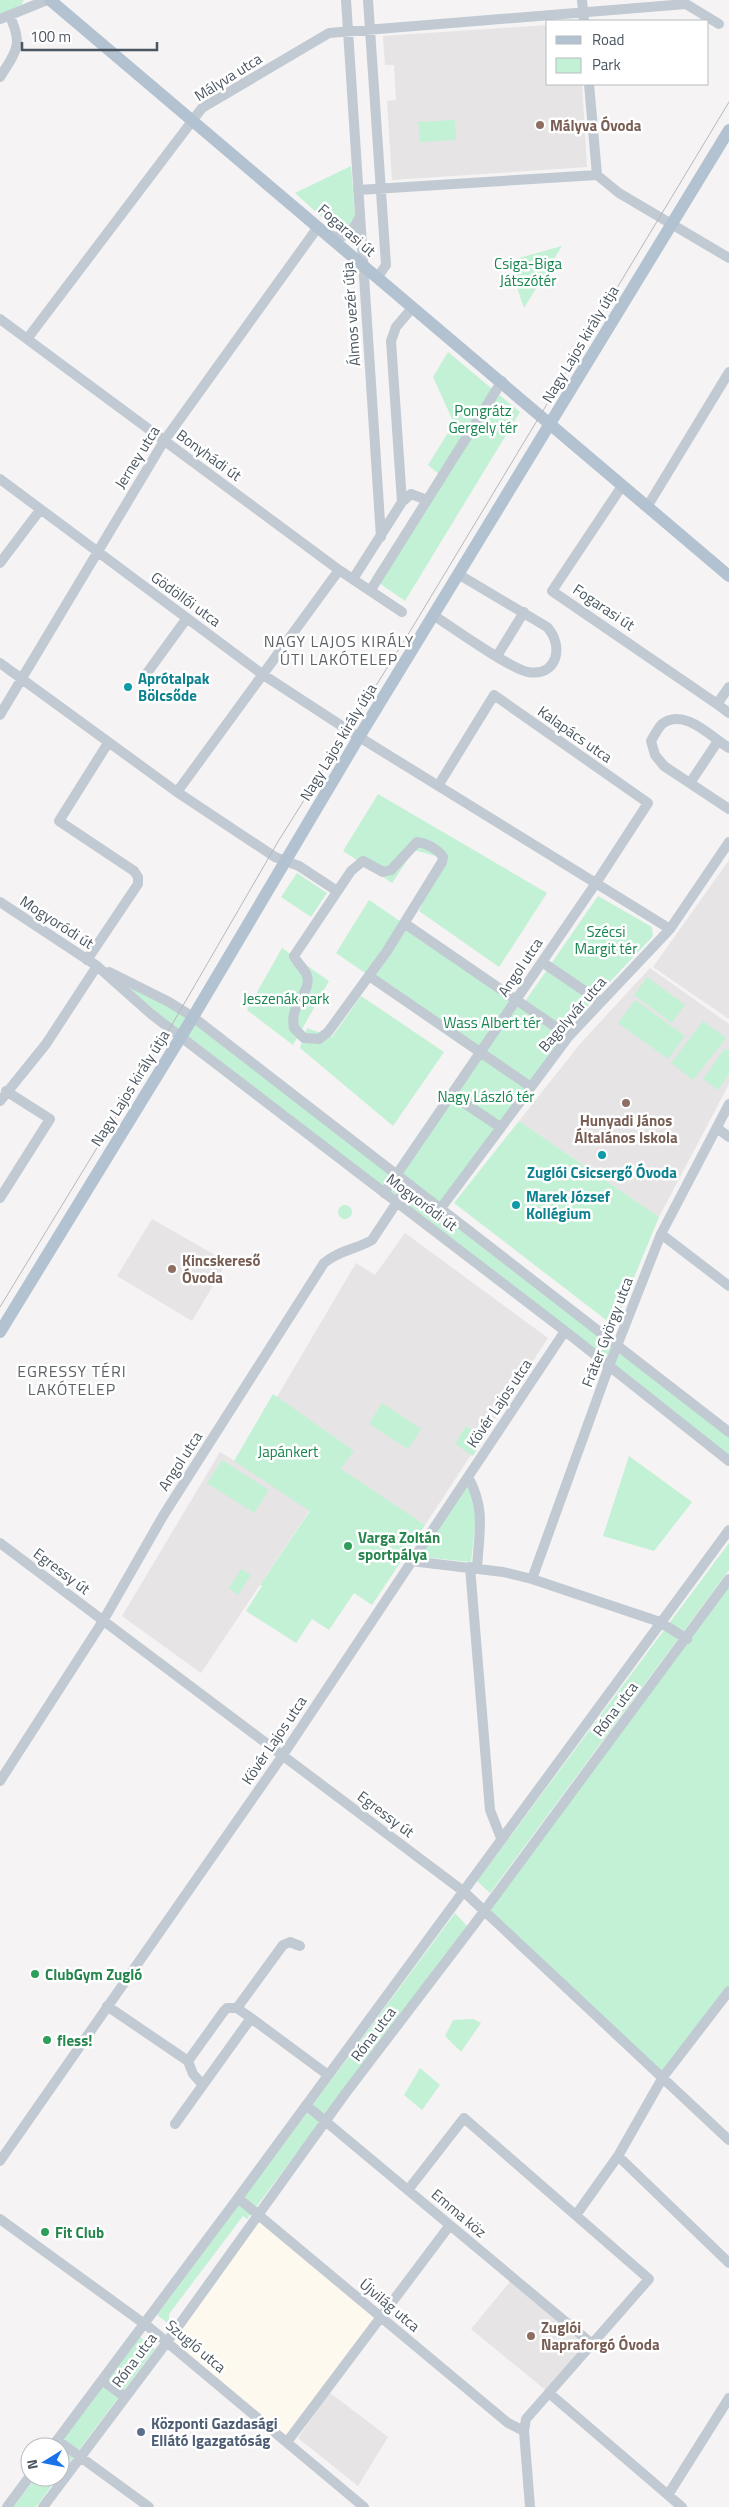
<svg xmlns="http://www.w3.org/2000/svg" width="729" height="2507" viewBox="0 0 729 2507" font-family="'Titillium Web',sans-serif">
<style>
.commercial{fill:#fdf9ef}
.education{fill:#e6e4e5}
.green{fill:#c3f1d5}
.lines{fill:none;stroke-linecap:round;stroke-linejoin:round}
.minor{stroke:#c1cad2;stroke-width:10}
.major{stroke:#b3c2d1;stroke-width:12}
.tram{stroke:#b5b8bd;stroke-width:1}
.education-dot{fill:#8d6e63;stroke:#fff;stroke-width:2}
.culture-dot{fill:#0f9aa8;stroke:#fff;stroke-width:2}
.leisure-dot{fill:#2e9e5b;stroke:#fff;stroke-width:2}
.service-dot{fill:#5c6f8a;stroke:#fff;stroke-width:2}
.labels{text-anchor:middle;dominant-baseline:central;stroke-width:5;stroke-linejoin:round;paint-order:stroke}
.street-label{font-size:15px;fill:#4a5661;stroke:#fff}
.education-label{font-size:15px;font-weight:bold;fill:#785e54;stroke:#fff;text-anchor:start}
.park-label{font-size:15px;fill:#17864f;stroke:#fff}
.culture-label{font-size:15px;font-weight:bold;fill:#0d838f;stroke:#fff;text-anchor:start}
.leisure-label{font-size:15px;font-weight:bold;fill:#27864d;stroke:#fff;text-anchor:start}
.service-label{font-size:15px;font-weight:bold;fill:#4e5e75;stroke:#fff;text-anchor:start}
.neighbourhood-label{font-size:16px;letter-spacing:1px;fill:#5f6368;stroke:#fff}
</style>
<rect width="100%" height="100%" fill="#f5f3f3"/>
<path class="commercial" d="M259 2218 378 2317 286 2440 169 2341Z"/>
<path class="education" d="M548 25V84H582L587 167 392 180 387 101 396 100 394 65H385L383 36Z
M729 860V1019L653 967Z
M650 968 729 1024V1084L659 1217 519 1121 580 1044Z
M152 1219 227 1262 192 1321 117 1276Z
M405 1233 548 1338 425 1525 338 1468 201 1673 122 1616 220 1452 238 1463 356 1263 375 1275Z
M513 2278 591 2343 549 2393 471 2329Z
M329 2392 388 2437 358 2486 298 2438Z"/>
<path class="green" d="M0 0H24L21 5 0 14Z
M455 120 456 140 420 142 418 122Z
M351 166 355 216 345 230H336L295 193Z
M562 246 524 308 508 261Z
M448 352 520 412 405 601 372 578 439 474 428 465 454 423 433 377Z
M378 794 547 893 499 967 419 911 443 858 414 850 392 883 343 851Z
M297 873 327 893 311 917 281 897Z
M598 896 652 927 653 936 564 1031 524 1003Z
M369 900 569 1036 531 1087 336 953Z
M282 948 329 981 293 1045 247 1010Z
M97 966 169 1002 729 1432V1461Z
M647 977 685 1005 672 1023 634 995Z
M361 996 444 1052 393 1126 300 1048 307 1028 332 1037Z
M635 1000 685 1036 668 1059 618 1023Z
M703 1021 726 1038 693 1080 671 1063Z
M725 1048 729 1051V1074L718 1090 703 1079Z
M480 1056 528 1088 440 1203 400 1172Z
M519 1121 659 1217 614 1326 454 1203Z
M338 1212a7 7 0 1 1 14 0a7 7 0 1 1-14 0Z
M273 1394 354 1451 341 1468 338 1467 425 1525 372 1605 354 1593 329 1630 312 1619 296 1643 246 1611 262 1586 260 1585 310 1511 234 1461Z
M382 1403 421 1429 408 1449 369 1424Z
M466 1426 485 1438 473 1456 455 1444Z
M629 1456 692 1502 654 1551 603 1536Z
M222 1460 269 1490 254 1513 207 1483Z
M467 1484 477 1511 471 1562 420 1557Z
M729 1543V1570L490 1893 477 1881Z
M241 1569 251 1575 238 1595 229 1588Z
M729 1579V1991L663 2077 485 1910Z
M455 1913 467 1926 247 2219 243 2216 169 2314V2324L157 2315Z
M473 2019 481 2023 461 2052 445 2036 453 2020Z
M420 2068 440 2085 422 2110 404 2095Z
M140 2337 155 2349 60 2475V2447H58Z
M36 2477H58L36 2507H13Z"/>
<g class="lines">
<path class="minor" d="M346 0 381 537
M368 0 386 265 377 278
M582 0 584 21
M0 19 47 0
M0 77C16 52 24 44 9 15
M589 84 597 175
M358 190 597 175 619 193 729 258
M327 234C344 242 352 232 359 218
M0 319 339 570 402 612
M27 339 202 108 329 33 686 4 719 24
M0 479 262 674 351 732 670 929
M622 486 552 591 717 704
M402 502 391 341 396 327 413 307
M647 507 729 372
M0 563 40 510
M353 579 402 502 411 494 427 500
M370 591 502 381
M433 615C452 627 510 669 528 672 558 677 564 645 547 627L458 574
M497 656 524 612
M0 663 177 792 275 857 299 866 337 891
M147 673 187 618
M729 687 717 704 729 713
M0 715 164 441 318 227
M729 748C711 737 684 707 662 724 658 728 654 736 651 741L655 755 664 766 729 809
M690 783 718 741
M177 792 339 570
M417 842C426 843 438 849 443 857L442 862 387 951 328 1032 319 1039 304 1038 294 1028C289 1003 312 993 307 976 305 969 297 963 294 956L351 871 363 861 383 872 391 870Z
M0 902 97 966 151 1014 565 1331 729 1461
M404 923 569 1036
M87 960 138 884V877L134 871 59 821 108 743
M542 962 601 1002
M109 972 169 1002 193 1017 729 1432
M369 976 531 1087
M451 1094 500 1127
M0 1101 46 1044 97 966
M717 1128 729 1137
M384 1193 596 883 648 803 494 695 438 786
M0 1198 50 1119 6 1091
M441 1208 569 1036 670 929 729 842
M661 1234 729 1286
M468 1477C486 1509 479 1532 477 1568
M0 1543 463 1891 729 2140
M411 1561 503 1572 532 1579 660 1622 687 1639
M470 1567 490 1810 501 1838
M532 1579 609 1366 661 1234 729 1104
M0 1781 103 1621 163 1516 324 1263C339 1250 355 1250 372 1240L409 1184
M107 2006 188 2061
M251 2018 328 2075
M188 2061 224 2011 227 2008H237
M188 2061 193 2074 203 2085
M306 2105 591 2343
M175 2124 251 2018 237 2008 283 1945 290 1942 300 1946
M618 2156 729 2263
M0 2161 283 1755 565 1331
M408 2190 464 2118 649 2279 526 2419 524 2431 530 2507
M238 2198 508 2423 524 2431
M576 2215 618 2156 663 2077 729 1991
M0 2219 150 2328 364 2507
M102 2380 125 2397
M549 2393 682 2507
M57 2440 149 2507
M287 2442 450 2225
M52 2447 238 2198 729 1530
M668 2495 729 2398
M7 2507 30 2476
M43 2507 167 2342 345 2094 473 1926 729 1579"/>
<path class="major" d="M50 0 729 576
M0 1332 193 1017 359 737 729 130"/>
<path class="tram" d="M0 1307 170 1028 279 840 409 633 729 102"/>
</g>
<g class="education-dot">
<circle cx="540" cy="125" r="5"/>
<circle cx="626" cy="1103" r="5"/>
<circle cx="172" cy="1269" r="5"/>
<circle cx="531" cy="2336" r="5"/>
</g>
<g class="culture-dot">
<circle cx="128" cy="687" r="5"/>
<circle cx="602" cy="1155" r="5"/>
<circle cx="516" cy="1205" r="5"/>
</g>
<g class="leisure-dot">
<circle cx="348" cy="1546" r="5"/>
<circle cx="35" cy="1974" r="5"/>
<circle cx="47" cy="2040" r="5"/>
<circle cx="45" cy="2232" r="5"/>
</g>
<circle class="service-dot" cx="141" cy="2432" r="5"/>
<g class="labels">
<g class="street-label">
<text transform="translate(228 77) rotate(-32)">Mályva utca</text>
<text transform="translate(347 230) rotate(41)">Fogarasi út</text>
<text transform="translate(351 314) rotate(-94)">Álmos vezér útja</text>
<text transform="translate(580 344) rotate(-59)">Nagy Lajos király útja</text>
<text transform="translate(209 455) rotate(36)">Bonyhádi út</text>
<text transform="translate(137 457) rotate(-58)">Jerney utca</text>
<text transform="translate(186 599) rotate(36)">Gödöllői utca</text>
<text transform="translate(604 607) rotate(34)">Fogarasi út</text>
<text transform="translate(575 734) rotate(35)">Kalapács utca</text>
<text transform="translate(338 742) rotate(-59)">Nagy Lajos király útja</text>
<text transform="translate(57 922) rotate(33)">Mogyoródi út</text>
<text transform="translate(520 967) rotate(-56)">Angol utca</text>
<text transform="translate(572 1014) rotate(-49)">Bagolyvár utca</text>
<text transform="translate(130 1088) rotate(-58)">Nagy Lajos király útja</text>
<text transform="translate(422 1202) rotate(37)">Mogyoródi út</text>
<text transform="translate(607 1332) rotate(-69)">Fráter György utca</text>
<text transform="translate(499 1403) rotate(-56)">Kövér Lajos utca</text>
<text transform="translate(180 1461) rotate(-57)">Angol utca</text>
<text transform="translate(62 1571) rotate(37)">Egressy út</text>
<text transform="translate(615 1709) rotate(-53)">Róna utca</text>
<text transform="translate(274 1740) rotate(-56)">Kövér Lajos utca</text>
<text transform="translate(386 1814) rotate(37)">Egressy út</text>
<text transform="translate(373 2034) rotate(-53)">Róna utca</text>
<text transform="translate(459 2213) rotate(40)">Emma köz</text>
<text transform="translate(390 2305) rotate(40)">Újvilág utca</text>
<text transform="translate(196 2346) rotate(40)">Szugló utca</text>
<text transform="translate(134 2360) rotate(-53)">Róna utca</text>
</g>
<g class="education-label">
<text x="550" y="125">Mályva Óvoda</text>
<text x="626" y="1120" text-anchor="middle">Hunyadi János<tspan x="626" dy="17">Általános Iskola</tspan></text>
<text x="182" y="1260">Kincskereső<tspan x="182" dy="17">Óvoda</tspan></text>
<text x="541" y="2327">Zuglói<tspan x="541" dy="17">Napraforgó Óvoda</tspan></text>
</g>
<g class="park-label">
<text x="528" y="263">Csiga-Biga<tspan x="528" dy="17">Játszótér</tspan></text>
<text x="483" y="410">Pongrátz<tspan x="483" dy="17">Gergely tér</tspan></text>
<text x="606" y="931">Szécsi<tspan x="606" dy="17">Margit tér</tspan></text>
<text x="286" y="998">Jeszenák park</text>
<text x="492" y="1022">Wass Albert tér</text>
<text x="486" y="1096">Nagy László tér</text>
<text x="288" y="1451">Japánkert</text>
</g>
<g class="culture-label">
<text x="138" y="678">Aprótalpak<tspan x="138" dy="17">Bölcsőde</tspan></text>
<text x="602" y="1172" text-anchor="middle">Zuglói Csicsergő Óvoda</text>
<text x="526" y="1196">Marek József<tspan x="526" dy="17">Kollégium</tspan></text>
</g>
<g class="leisure-label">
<text x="358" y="1537">Varga Zoltán<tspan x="358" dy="17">sportpálya</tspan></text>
<text x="45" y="1974">ClubGym Zugló</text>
<text x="57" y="2040">fless!</text>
<text x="55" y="2232">Fit Club</text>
</g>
<g class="service-label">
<text x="151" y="2423">Központi Gazdasági<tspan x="151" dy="17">Ellátó Igazgatóság</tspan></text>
</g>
<g class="neighbourhood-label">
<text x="339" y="641">NAGY LAJOS KIRÁLY<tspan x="339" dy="18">ÚTI LAKÓTELEP</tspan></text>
<text x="72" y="1371">EGRESSY TÉRI<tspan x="72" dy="18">LAKÓTELEP</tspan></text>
</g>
</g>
<rect x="546" y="20" width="162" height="65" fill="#ffffff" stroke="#b7bbc0"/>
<rect x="556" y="36" width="25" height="8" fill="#b3c2d1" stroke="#b7bbc0"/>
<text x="592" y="45" font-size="15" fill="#4a5661">Road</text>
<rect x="556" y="58" width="25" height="15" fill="#c3f1d5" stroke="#b7bbc0"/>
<text x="592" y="70" font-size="15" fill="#4a5661">Park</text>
<g transform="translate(45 2462) rotate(260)"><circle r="24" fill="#ffffff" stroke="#b7bbc0"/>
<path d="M0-4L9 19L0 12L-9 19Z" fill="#1a73e8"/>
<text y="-8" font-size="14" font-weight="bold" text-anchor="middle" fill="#4a5661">N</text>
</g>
<path d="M22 42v8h135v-8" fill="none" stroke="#4a5661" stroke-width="2.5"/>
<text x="30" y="42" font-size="15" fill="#4a5661" stroke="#ffffff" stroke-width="4" paint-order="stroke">100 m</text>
</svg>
